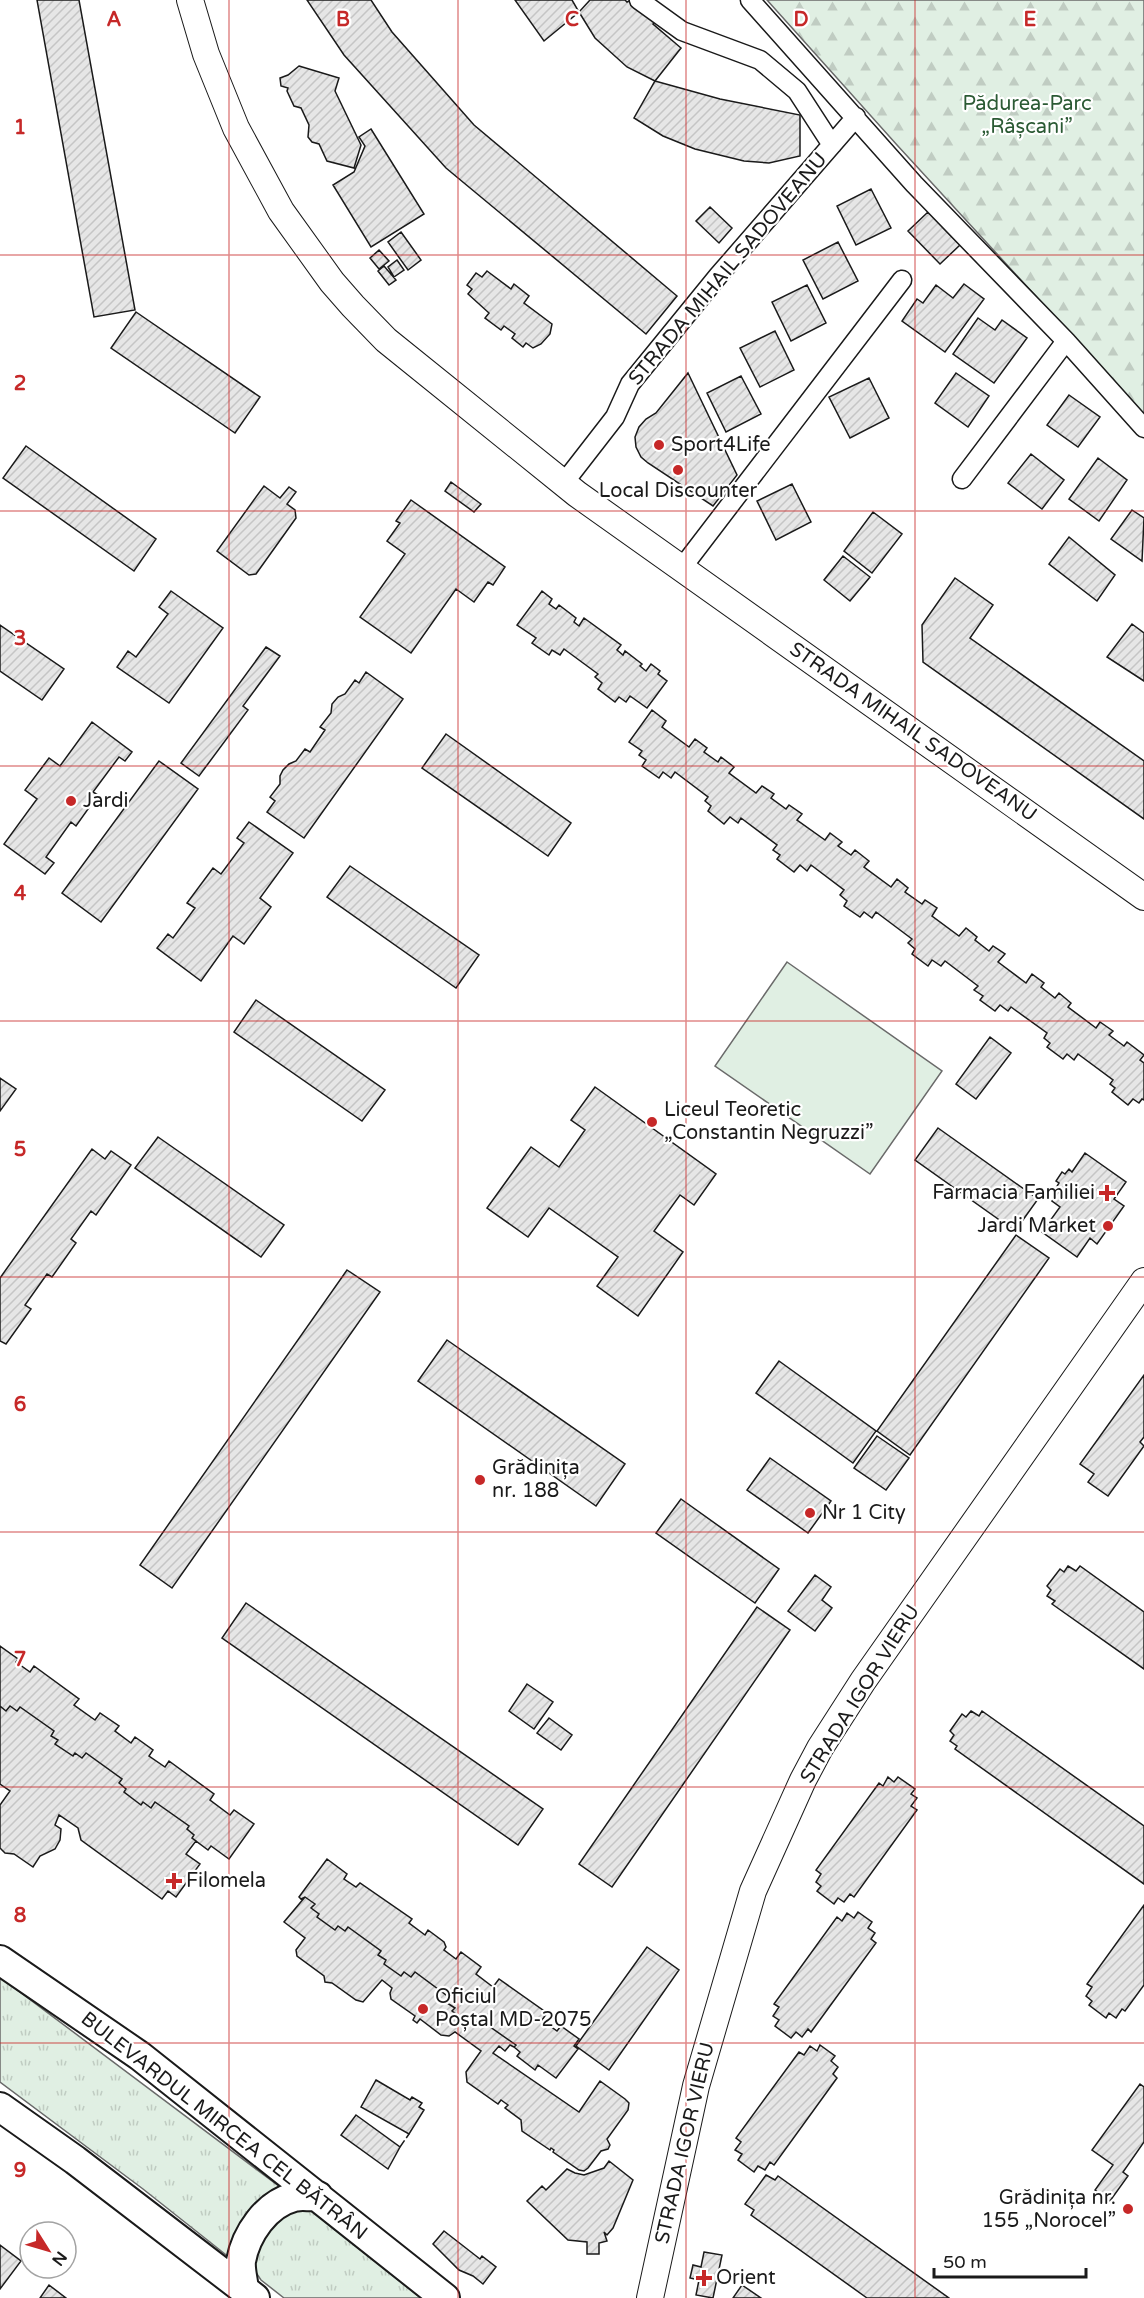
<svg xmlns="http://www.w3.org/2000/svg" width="1144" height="2298" viewBox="0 0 1144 2298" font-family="'Varela Round',sans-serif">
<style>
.grass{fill:url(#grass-tufts);stroke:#6a6a6a;stroke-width:1.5}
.forest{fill:url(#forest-firs);stroke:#6a6a6a;stroke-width:1.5}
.pitch{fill:#e0efe3;stroke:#6a6a6a;stroke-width:1.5}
.building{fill:url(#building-hatch);stroke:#1a1a1a;stroke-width:1.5}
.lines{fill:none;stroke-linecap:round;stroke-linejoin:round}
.street-casing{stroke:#1a1a1a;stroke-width:21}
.secondary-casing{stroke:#1a1a1a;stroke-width:28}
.primary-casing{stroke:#1a1a1a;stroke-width:32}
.street{stroke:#fff;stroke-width:18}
.secondary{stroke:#fff;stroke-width:26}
.primary{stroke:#fff;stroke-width:28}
.fence{stroke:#1a1a1a;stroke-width:1.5;stroke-dasharray:8 3;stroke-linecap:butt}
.grid{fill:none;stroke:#c62828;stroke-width:1.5;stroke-opacity:0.55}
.poi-dot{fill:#c62828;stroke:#fff;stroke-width:2}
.labels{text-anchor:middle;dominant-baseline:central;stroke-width:4.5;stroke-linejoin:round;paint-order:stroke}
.park-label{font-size:20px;fill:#2b5a34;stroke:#fff}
.street-label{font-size:20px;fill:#1a1a1a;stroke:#fff}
.poi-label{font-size:20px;fill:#1a1a1a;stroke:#fff;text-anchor:start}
.grid-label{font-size:20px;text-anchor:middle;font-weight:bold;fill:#c62828;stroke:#fff;stroke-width:4.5;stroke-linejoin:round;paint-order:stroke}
</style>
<defs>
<pattern id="grass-tufts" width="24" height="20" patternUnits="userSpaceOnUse" patternTransform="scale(1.5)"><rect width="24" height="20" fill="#e0efe3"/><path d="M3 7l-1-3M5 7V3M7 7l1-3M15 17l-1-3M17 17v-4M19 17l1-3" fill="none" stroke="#c0ccc2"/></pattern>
<pattern id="forest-firs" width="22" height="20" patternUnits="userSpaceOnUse" patternTransform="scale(1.5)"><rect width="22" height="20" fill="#e0efe3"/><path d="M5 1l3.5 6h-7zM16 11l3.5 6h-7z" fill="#c0ccc2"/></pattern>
<pattern id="building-hatch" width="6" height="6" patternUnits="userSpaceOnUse" patternTransform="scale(1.5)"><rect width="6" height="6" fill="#e6e6e6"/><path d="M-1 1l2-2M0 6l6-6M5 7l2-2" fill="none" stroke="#c5c5c5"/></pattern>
</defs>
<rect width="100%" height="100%" fill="#fff"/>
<path class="grass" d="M0 1977 280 2187 269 2195 230 2258 143 2189 0 2082Z
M306 2209 313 2212 421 2298H284L261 2280 255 2271 254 2251 282 2213Z"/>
<path class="forest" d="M767 0H1144V414L897 145Z"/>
<path class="pitch" d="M787 962 942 1071 870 1174 715 1066Z"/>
<path class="building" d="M37 0H79L135 310 94 317Z
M307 0H371L392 32 474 125 677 296 646 334 446 168 344 55Z
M515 0H572L579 12 544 41Z
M590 0H625L627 2 631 0 657 18 653 24 681 48 655 81 627 67 595 38 579 12Z
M299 66 339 78 335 91 361 145 354 168 327 161 319 144 312 142 308 137 309 125 301 108 294 106 287 91 288 88 281 86 280 78 288 75Z
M655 81 720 99 800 115V156L769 163 744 161 695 149 663 136 634 118Z
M371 129 424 214 371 247 333 185 354 172 365 146 359 137Z
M871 189 891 228 856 245 837 206Z
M710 207 732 228 719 243 696 221Z
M928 212 960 245 940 264 908 231Z
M401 232 421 260 408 270 388 242Z
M838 242 858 281 823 299 803 260Z
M379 250 389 261 379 269 370 258Z
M397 260 404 270 394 277 388 267Z
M384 266 396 280 389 285 378 271Z
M487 271 511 289 514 284 529 296 524 303 552 324 550 334 541 344 533 348 526 343 523 347 512 338 515 334 504 326 501 330 485 318 489 313 468 294 472 289 467 285 476 273 482 277Z
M964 284 984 299 945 352 902 321 917 299 923 303 936 285 953 298Z
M807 285 826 323 791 341 772 302Z
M136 312 260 397 235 433 111 348Z
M978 318 995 330 1002 320 1027 338 994 383 953 354Z
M775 331 794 370 760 387 740 348Z
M688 373 737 475 713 506 648 463 641 457 636 447 635 437 639 427 646 419 656 413Z
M956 373 989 396 968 427 935 403Z
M741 376 761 414 726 432 707 393Z
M869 378 889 418 850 438 829 397Z
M1069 395 1100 417 1078 447 1047 425Z
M26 446 156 539 134 571 3 478Z
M1031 454 1064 480 1042 509 1008 483Z
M1098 458 1127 480 1099 521 1069 499Z
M451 482 481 504 474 512 445 491Z
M792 484 811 522 776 540 757 501Z
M264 486 280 498 289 487 296 492 287 504 295 510 296 518 256 574 249 575 217 551Z
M411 500 505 567 493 585 488 582 474 602 456 589 411 653 360 617 405 554 387 541 400 523 396 521Z
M1132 510 1144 518 1142 561 1111 539Z
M873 512 902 534 872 573 844 551Z
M1069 537 1115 575 1097 601 1049 564Z
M843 556 870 577 850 601 824 580Z
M955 578 993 605 970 638 1144 761V819L923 662 922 625Z
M171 591 223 628 169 703 117 667 128 651 136 657 168 614 159 607Z
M542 591 552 599 549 604 556 609 559 605 576 618 574 622 579 626 584 618 621 645 617 650 623 655 625 651 642 664 640 666 646 671 651 664 660 671 658 674 667 681 647 708 630 696 626 702 619 697 615 702 598 689 602 683 595 677 598 674 564 649 560 655 552 650 549 655 532 643 536 638 517 625Z
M1132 624 1144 633V681L1107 657Z
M0 625 64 669 42 700 0 671Z
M266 647 280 656 243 706 248 710 199 776 181 763Z
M366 672 403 699 304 838 267 812 275 801 270 797 280 784V776L283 770 289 764 296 761 305 749 310 752 325 730 320 727 331 713 332 704 338 697 345 694 355 680 359 683Z
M652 710 666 721 662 727 689 747 695 739 707 748 704 752 718 762 721 757 734 767 729 773 756 793 762 786 774 794 771 798 786 809 789 805 802 814 797 820 825 840 830 833 842 842 838 846 851 855 855 850 869 861 864 867 891 887 897 879 908 888 905 892 922 904 925 900 937 908 932 916 959 936 966 928 977 937 975 940 989 951 993 946 1005 954 998 962 1026 983 1032 974 1044 983 1041 987 1055 998 1059 993 1071 1003 1068 1007 1096 1028 1100 1022 1113 1031 1109 1035 1124 1046 1127 1042 1144 1055 1140 1060 1144 1063V1100L1142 1099 1139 1103 1133 1099 1128 1105 1112 1092 1115 1088 1110 1084 1113 1080 1078 1054 1074 1060 1067 1054 1063 1059 1047 1047 1050 1043 1044 1038 1047 1033 1011 1007 1008 1011 1000 1005 995 1011 980 1000 983 996 974 990 978 986 945 961 941 966 932 960 928 966 912 954 915 949 908 943 912 939 876 912 872 918 864 912 860 917 844 906 847 901 840 895 844 890 811 865 807 871 800 865 794 872 777 859 780 855 773 850 777 845 741 818 738 823 730 817 724 824 708 811 711 806 705 801 708 797 675 772 671 778 663 772 659 778 642 766 646 760 639 755 642 751 629 742Z
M92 722 132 752 125 761 119 757 93 792 98 795 76 826 71 822 46 857 54 863 45 874 4 844 37 799 25 790 49 758 60 766Z
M446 734 571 823 548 856 422 768Z
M159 761 198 789 101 922 62 893Z
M249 822 293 853 260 898 271 907 244 944 233 936 201 981 157 948 168 934 173 938 195 908 187 903 213 868 221 874 244 843 237 838Z
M350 866 479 955 456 988 327 897Z
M256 1000 385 1090 362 1121 234 1032Z
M990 1037 1011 1053 976 1099 956 1084Z
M0 1078 16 1089 0 1111Z
M595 1087 716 1174 694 1205 680 1195 654 1231 683 1252 638 1316 597 1286 618 1257 549 1208 528 1237 487 1208 531 1147 559 1167 585 1130 571 1120Z
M938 1128 1038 1199 1015 1231 915 1160Z
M158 1137 284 1225 261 1257 135 1168Z
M92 1149 105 1159 111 1151 131 1165 96 1215 91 1211 71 1239 76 1243 52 1277 47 1274 25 1305 31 1309 6 1344 0 1341V1278Z
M1085 1153 1126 1182 1114 1199 1124 1206 1097 1244 1090 1238 1077 1257 1042 1232 1060 1207 1052 1201 1060 1190 1056 1188 1059 1183 1056 1181 1062 1172 1065 1174 1069 1169 1072 1172Z
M1016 1235 1049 1258 910 1455 877 1431Z
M347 1270 380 1292 172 1588 140 1565Z
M447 1340 625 1464 596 1506 418 1381Z
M779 1361 876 1431 853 1463 756 1393Z
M1144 1375V1437L1140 1442 1144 1446 1108 1496 1088 1482 1094 1474 1080 1464Z
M877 1436 909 1458 886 1490 854 1468Z
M770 1458 831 1501 808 1533 747 1490Z
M681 1499 779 1569 755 1603 656 1533Z
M1068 1566 1076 1571 1080 1566 1144 1612V1669L1052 1604 1055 1601 1047 1596 1051 1590 1047 1586 1060 1569 1064 1572Z
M815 1575 831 1587 822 1600 832 1608 815 1631 788 1611Z
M246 1603 543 1809 518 1845 222 1638Z
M757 1607 790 1630 612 1887 579 1864Z
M0 1646 18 1659 16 1662 30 1672 34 1666 79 1699 74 1705 95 1720 100 1713 119 1726 115 1731 131 1743 135 1737 153 1750 149 1756 165 1767 169 1761 214 1794 210 1800 230 1815 234 1810 254 1824 229 1859 211 1846 208 1850 192 1838 194 1835 187 1829 189 1826 155 1802 151 1808 143 1802 141 1805 124 1792 126 1789 119 1783 122 1779 86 1753 82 1758 75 1753 73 1756 55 1744 58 1740 51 1736 54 1731 20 1707 17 1711 10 1706 6 1711 0 1706Z
M527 1684 553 1702 534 1729 509 1711Z
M0 1706 6 1711 10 1706 17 1711 20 1707 54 1731 51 1736 58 1740 55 1744 73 1756 75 1753 82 1758 86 1753 122 1779 119 1783 126 1789 124 1792 141 1805 143 1802 151 1808 155 1802 189 1826 187 1829 194 1835 192 1838 196 1841 186 1854 200 1864 176 1897 168 1891 162 1899 81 1840 78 1828 59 1815 55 1825 61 1829 60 1840 55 1849 40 1856 33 1867 14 1854 5 1853 0 1848V1805L10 1791 0 1784Z
M971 1711 979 1716 982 1711 1144 1826V1884L955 1749 957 1746 950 1741 954 1735 950 1731 962 1714 966 1717Z
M549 1718 572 1735 561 1750 537 1733Z
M888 1777 894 1782 898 1777 915 1789 911 1794 917 1798 911 1806 917 1810 854 1897 850 1894 844 1902 838 1898 834 1904 817 1891 821 1886 816 1882 821 1874 816 1870 879 1783 883 1786Z
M327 1859 347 1874 344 1879 356 1887 360 1883 412 1919 409 1923 425 1935 428 1930 444 1942 446 1947 444 1950 456 1959 461 1952 481 1967 476 1974 493 1987 499 1979 547 2013 542 2020 557 2031 561 2026 579 2039 574 2046 578 2049 556 2078 538 2065 535 2070 517 2056 520 2052 514 2047 516 2045 483 2022 480 2025 473 2020 470 2024 452 2011 455 2008 447 2003 450 1998 415 1972 411 1977 404 1972 401 1976 384 1964 386 1960 378 1955 381 1951 348 1927 345 1931 338 1926 335 1930 317 1917 319 1914 311 1908 315 1904 305 1897 301 1899 299 1897Z
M305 1897 315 1904 311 1908 319 1914 317 1917 335 1930 338 1926 345 1931 348 1927 381 1951 378 1955 386 1960 384 1964 401 1976 404 1972 411 1977 415 1972 450 1998 447 2003 455 2008 452 2011 470 2024 473 2020 480 2025 483 2022 516 2045 514 2047 510 2045 505 2051 499 2046 493 2053 579 2112 600 2081 625 2099 629 2103 628 2110 607 2139 610 2145 608 2149 601 2151 588 2168 584 2171 579 2170 553 2152 554 2150 551 2148 550 2150 522 2131 521 2120 505 2108 508 2105 501 2100 498 2104 467 2082 466 2072 481 2051 455 2032 449 2036 441 2035 420 2019 417 2023 413 2020 415 2016 391 1999 390 1993 392 1988 382 1980 363 2002 356 2000 332 1983 325 1982 324 1976 297 1956 296 1950 305 1938 284 1922Z
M1144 1905V1985L1125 2011 1122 2009 1116 2018 1109 2013 1106 2018 1089 2005 1092 2001 1086 1996 1092 1987 1087 1984Z
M858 1912 872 1922 868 1928 875 1933 871 1939 876 1943 811 2032 808 2029 802 2037 796 2032 791 2038 775 2026 779 2020 773 2016 779 2007 774 2004 837 1917 842 1921 847 1913 854 1918Z
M647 1947 679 1970 609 2070 576 2046Z
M820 2045 835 2056 831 2061 838 2067 833 2074 837 2078 774 2165 770 2162 765 2170 758 2166 754 2172 738 2160 742 2154 735 2150 741 2142 736 2138 799 2052 804 2055 810 2046 817 2051Z
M376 2080 410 2100 412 2097 422 2103 419 2107 424 2110 409 2134 361 2107Z
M1140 2084 1144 2087V2142L1123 2172 1128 2176 1110 2201 1095 2190 1113 2165 1092 2150Z
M356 2115 400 2147 388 2169 341 2135Z
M609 2161 633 2180 613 2228 607 2235 604 2232 607 2241 599 2243V2254H587V2242L568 2240 527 2201 542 2186 546 2190 567 2169 575 2173 584 2175 604 2168Z
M766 2175 775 2180 778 2176 949 2298H867L751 2215 754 2210 745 2204Z
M444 2231 480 2259 482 2256 496 2267 483 2284 473 2276 459 2270 433 2244Z
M0 2245 21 2261 0 2289Z
M704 2252 722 2255 713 2298 696 2295 699 2280 690 2278 693 2265 701 2267Z
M49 2285 66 2298H40Z
M742 2285 761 2298H733Z"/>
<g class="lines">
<g class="street-casing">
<path id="street" d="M639 0 682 31 760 60 797 91 832 145
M750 0 914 184 1066 341 1144 428
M962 479 1066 341
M563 484 615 417 630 384 718 276 856 117
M681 569 902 280"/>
</g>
<g class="secondary-casing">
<path id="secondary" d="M190 0 206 54 236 128 281 211 332 282 353 306 386 340 577 494 1144 897
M650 2298 696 2086 753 1891 803 1780 820 1748 863 1681 1144 1281"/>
</g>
<g class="primary-casing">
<path id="primary" d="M0 1960 140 2056 445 2298
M0 2107 75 2160 255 2298
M244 2289C243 2280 240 2269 241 2261 246 2234 266 2204 294 2197 301 2195 310 2197 318 2196"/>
</g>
<use href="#street" class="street"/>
<use href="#secondary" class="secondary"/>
<use href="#primary" class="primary"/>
<path class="fence" d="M400 2147 409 2134"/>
</g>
<path class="grid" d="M229 0V2298M458 0V2298M686 0V2298M915 0V2298M0 255H1144M0 511H1144M0 766H1144M0 1021H1144M0 1277H1144M0 1532H1144M0 1787H1144M0 2043H1144"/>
<g class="poi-dot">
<circle cx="659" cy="445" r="6"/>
<circle cx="678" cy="470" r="6"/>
<circle cx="71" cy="801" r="6"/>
<circle cx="652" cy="1122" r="6"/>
<path d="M1104 1184h6v6h6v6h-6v6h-6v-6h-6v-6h6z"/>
<circle cx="1108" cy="1226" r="6"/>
<circle cx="480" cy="1480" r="6"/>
<circle cx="810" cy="1513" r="6"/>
<path d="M171 1872h6v6h6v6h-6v6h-6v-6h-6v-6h6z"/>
<circle cx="423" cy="2009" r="6"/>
<circle cx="1128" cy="2209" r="6"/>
<path d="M701 2269h6v6h6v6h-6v6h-6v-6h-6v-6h6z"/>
</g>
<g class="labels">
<g class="park-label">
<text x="1027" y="104">Pădurea-Parc<tspan x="1027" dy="23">„Râșcani”</tspan></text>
</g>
<g class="street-label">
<text transform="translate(728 269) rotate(-50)">STRADA MIHAIL SADOVEANU</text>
<text transform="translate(913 732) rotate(35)">STRADA MIHAIL SADOVEANU</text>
<text transform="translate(860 1694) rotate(-58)">STRADA IGOR VIERU</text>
<text transform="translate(224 2126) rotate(38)">BULEVARDUL MIRCEA CEL BĂTRÂN</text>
<text transform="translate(685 2143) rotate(-77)">STRADA IGOR VIERU</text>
</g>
<g class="poi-label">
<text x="671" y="445">Sport4Life</text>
<text x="678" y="491" text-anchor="middle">Local Discounter</text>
<text x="83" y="801">Jardi</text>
<text x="664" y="1110">Liceul Teoretic<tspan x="664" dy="23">„Constantin Negruzzi”</tspan></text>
<text x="1095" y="1193" text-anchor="end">Farmacia Familiei</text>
<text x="1096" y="1226" text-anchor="end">Jardi Market</text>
<text x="492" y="1468">Grădinița<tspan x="492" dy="23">nr. 188</tspan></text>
<text x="822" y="1513">Nr 1 City</text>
<text x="186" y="1881">Filomela</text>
<text x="435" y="1997">Oficiul<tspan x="435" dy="23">Poștal MD-2075</tspan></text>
<text x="1116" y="2198" text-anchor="end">Grădinița nr.<tspan x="1116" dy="23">155 „Norocel”</tspan></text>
<text x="716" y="2278">Orient</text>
</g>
</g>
<g class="grid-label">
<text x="114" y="26">A</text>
<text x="343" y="26">B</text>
<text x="572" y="26">C</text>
<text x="801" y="26">D</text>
<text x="1030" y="26">E</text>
<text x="20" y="134">1</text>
<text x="20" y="390">2</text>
<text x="20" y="645">3</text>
<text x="20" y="900">4</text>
<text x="20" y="1156">5</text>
<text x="20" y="1411">6</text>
<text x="20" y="1666">7</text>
<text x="20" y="1922">8</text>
<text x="20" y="2177">9</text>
</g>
<g transform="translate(48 2250) rotate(127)"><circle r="28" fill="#ffffff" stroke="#a3a3a3" stroke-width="1.5"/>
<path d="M0-4.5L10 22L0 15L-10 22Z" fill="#c62828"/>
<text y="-9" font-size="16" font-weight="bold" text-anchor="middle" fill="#1a1a1a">N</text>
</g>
<path d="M934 2268v9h152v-9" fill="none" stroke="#1a1a1a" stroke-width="3"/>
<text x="943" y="2268" font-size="18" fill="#1a1a1a" stroke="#ffffff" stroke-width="4.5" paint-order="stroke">50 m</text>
</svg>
